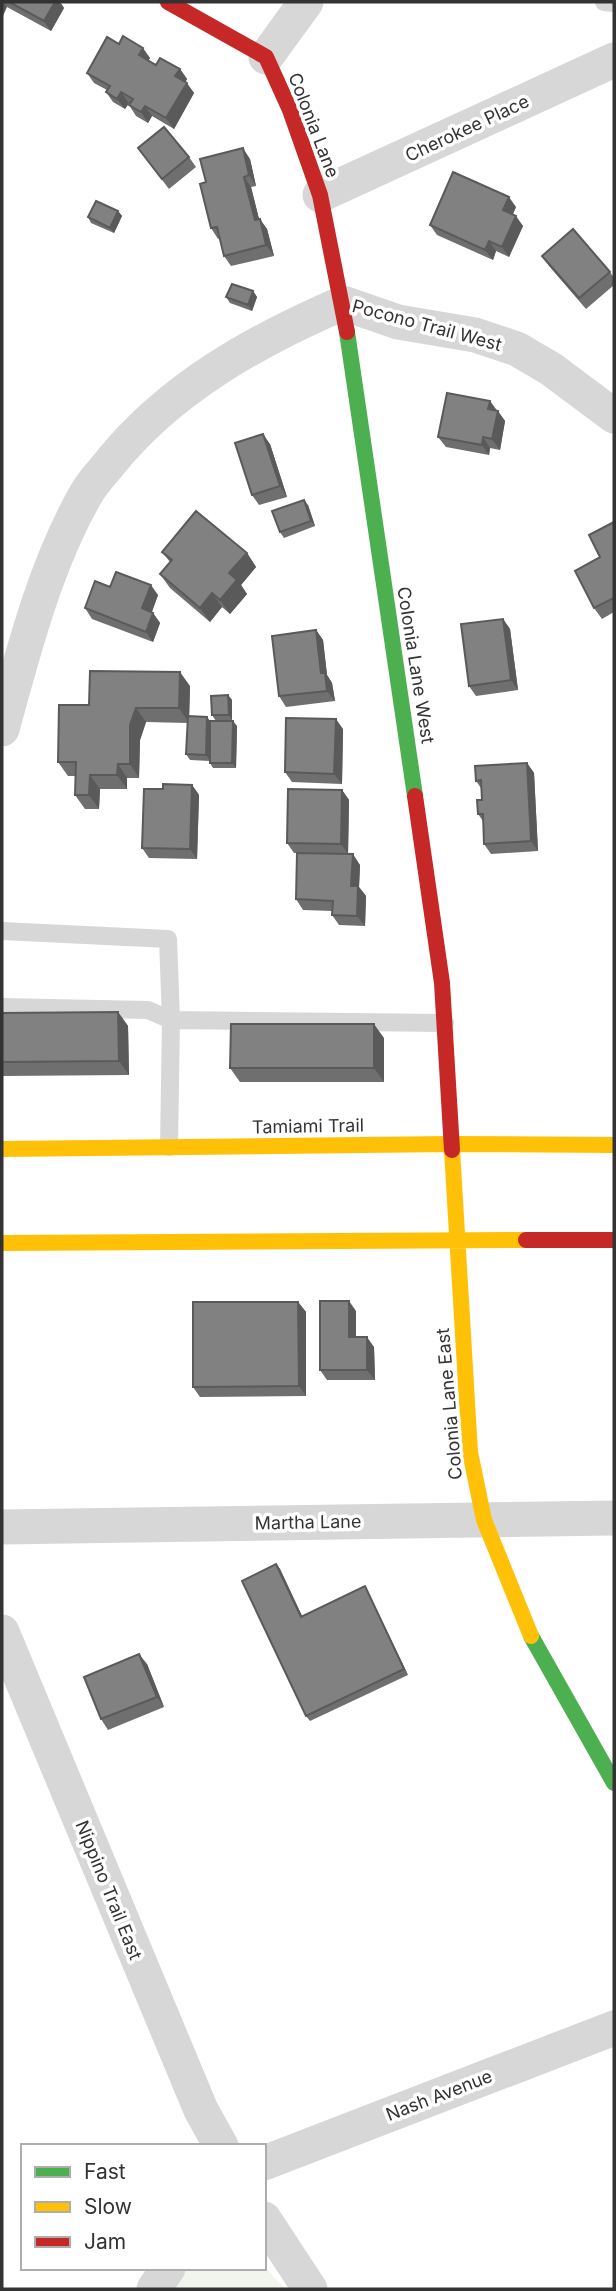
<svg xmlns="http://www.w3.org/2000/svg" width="616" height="2291" viewBox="0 0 616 2291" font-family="Inter,sans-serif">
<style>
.green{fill:#f1f5ed}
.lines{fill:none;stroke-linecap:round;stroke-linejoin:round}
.lane{stroke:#d7d7d7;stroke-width:18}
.street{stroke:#d7d7d7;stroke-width:35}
.fast{stroke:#4caf50;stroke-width:16}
.slow{stroke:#ffc107;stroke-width:16}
.jam{stroke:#c62828;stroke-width:16}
.wall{fill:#6f6f6f}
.shaded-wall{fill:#5a5a5a}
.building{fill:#818181;stroke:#5a5a5a;stroke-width:2}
.labels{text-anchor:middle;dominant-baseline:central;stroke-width:7;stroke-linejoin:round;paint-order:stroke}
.street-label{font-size:18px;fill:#333;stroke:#fff}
</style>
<rect width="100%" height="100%" fill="#fff"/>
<path class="green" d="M264 2266 285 2289H173L187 2268H264Z"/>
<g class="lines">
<path class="lane" d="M604 2 614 3
M2 931 168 939 171 1020 148 1010 2 1007
M169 1147 171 1020 445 1023"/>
<path class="street" d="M266 57 306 2
M320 195 614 60
M2 729C24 649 45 566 86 494 92 483 101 474 109 464 170 388 255 341 343 303L398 322 475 335 517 349 551 369 614 416
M2 1527 614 1518
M2 1632 201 2110 221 2146
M264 2163 614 2028
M264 2219 310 2289
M154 2289 168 2268"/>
<path class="fast" d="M347 332 415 796
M531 1636 614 1783"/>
<path class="slow" d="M2 1149 450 1144 614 1145
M452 1150 470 1452 484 1520 531 1636
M2 1243 526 1240"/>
<path class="jam" d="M168 2 266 57 290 110 320 195 347 332
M415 796 442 983 452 1150
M526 1240H614"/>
</g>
<path class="wall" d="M2 2H60L64 8 51 31 7 7Z
M119 44 150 58 148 61 156 65 180 69 187 79 185 82 194 93 174 129 152 116 148 123 136 116 129 105 130 103H129L125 109 113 102 106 92 107 90 94 83 87 73Z
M138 148 189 157 196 167 169 189Z
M250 159 256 186 251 187 259 219 267 229 274 256 231 266 224 256 220 238 218 239 211 228 206 182Z
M516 207 513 214 523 226 509 257 496 251 493 260 437 235 430 225Z
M118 211 122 216 114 233 91 223 88 217Z
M542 256 610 272 614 278V285L586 309 549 266Z
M253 291 257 297 252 311 230 303 226 297Z
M490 401 505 421 500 450 490 448 489 455 446 447 438 437Z
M270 444 287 497 259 505 252 495Z
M308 505 315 526 284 538 280 532Z
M614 522V612L602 619 594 608 600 557Z
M162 552 247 553 256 567 241 585 247 594 230 614 222 607 210 622 170 588 160 574 170 562Z
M110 587 158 595 152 612 153 613 160 623 153 642 92 619 85 608Z
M503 619 510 629 518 690 476 696 469 686Z
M316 630 323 640 327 675 332 683 335 701 286 707 279 696Z
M190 686 189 717 237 726 236 768H213L210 763V761L190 760 186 754 188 723 146 722 140 740 139 778H127V789H100L99 809H85L75 795 76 776H68L58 762 89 705Z
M228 695 232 700V720L216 721 212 715Z
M343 729 342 784 292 782 285 772Z
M527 763 534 773 538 851 491 854 484 844 483 821 478 814 482 800 481 788 476 781Z
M192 785 199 795 197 859 149 858 142 848 163 789Z
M342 790 349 800 348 854 360 865 359 887 366 896 365 926 339 925 332 915V911L303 910 296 899 297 853H294L287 843Z
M118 1012 128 1026 129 1075 2 1076V1013Z
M384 1038V1082H240L230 1068Z
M298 1302 306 1312V1396L200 1397 193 1387Z
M356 1311V1337L374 1347 375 1380H327L320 1370Z
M276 1564 280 1569 302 1617 368 1592 408 1675 310 1721 306 1716Z
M147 1664 164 1707 108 1730 101 1719Z"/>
<path class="shaded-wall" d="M2 2H4L7 7 2 18Z
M55 2H60L64 8 51 31 44 21Z
M143 48 150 58 146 65 139 55Z
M180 69 187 79 183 87 175 76Z
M187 83 194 93 174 129 166 118Z
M121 92 129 103 125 109 117 99Z
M145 106 152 116 148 123 141 112Z
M243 148 250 159 256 186 249 175Z
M244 177 251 187 262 231 255 220Z
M509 197 516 207 510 220 503 210Z
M118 211 122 216 114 233 110 228Z
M516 216 523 226 509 257 502 247Z
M260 219 267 229 274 256 266 245Z
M489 241 496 251 493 260 485 250Z
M253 291 257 297 252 311 248 305Z
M490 401 497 412 488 409Z
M498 411 505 421 500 450 492 439Z
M263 434 270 444 287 497 280 486Z
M483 437 490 448 489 455 482 445Z
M304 500 308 505 315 526 311 521Z
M247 553 256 567 241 585 247 594 230 614 220 600 229 573Z
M151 585 158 595 149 619 142 608Z
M212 593 222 607 210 622 200 608Z
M153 613 160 623 153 642 146 632Z
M503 619 510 629 518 690 511 680Z
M316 630 323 640 327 675 332 683 335 701 327 691 321 673Z
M180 672 190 686 189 723 179 708Z
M228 695 232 700V720L229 715Z
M136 708 146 722 140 740 139 778 130 764V725Z
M207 717 211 722 210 761 206 755Z
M336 719 343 729 342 784 334 774Z
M233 721 237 726 236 768 232 763Z
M527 763 534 773 538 851 531 841Z
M118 764 127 778V789L117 775Z
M90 775 100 789 99 809 89 795Z
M192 785 199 795 197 859 190 849Z
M342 790 349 800 348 854 341 844Z
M353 854 360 865 359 887 366 896 365 926 357 916 351 886Z
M118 1012 128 1026 129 1075 119 1061Z
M374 1024 384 1038V1082L374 1068Z
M349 1301 356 1311V1347L349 1337Z
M298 1302 306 1312V1396L299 1386Z
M367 1337 374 1347 375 1380 367 1370Z
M276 1564 280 1569 305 1622 301 1617Z
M365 1586 368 1592 408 1675 404 1669Z
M139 1654 147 1664 164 1707 157 1697Z"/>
<path class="building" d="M9 2H55L44 21Z
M123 36 143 48 139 55 156 65 160 58 180 69 175 76 187 83 166 118 145 106 141 112 129 105 133 99 121 92 117 99 106 92 110 86 87 73 107 37 119 44Z
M164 127 189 157 162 179 138 148Z
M243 148 249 175 244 177 255 220 260 219 266 245 224 256 217 227 211 228 200 184 206 182 200 159Z
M453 172 509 197 503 210 516 216 502 247 489 241 485 250 430 225Z
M96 201 118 211 110 228 88 217Z
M573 229 610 272 579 298 542 256Z
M232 284 253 291 248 305 226 297Z
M447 393 490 401 488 409 498 411 492 439 483 437 482 445 438 437Z
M263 434 280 486 252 495 235 443Z
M304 500 311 521 280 532 272 511Z
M196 511 247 553 229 573 237 580 220 600 212 593 200 608 160 574 172 560 162 552Z
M614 522V598L594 608 575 571 600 557 589 535Z
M116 572 151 585 142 608 153 613 146 632 85 608 95 581 110 587Z
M503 619 511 680 469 686 461 624Z
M316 630 321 673H325L327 691 279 696 272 636Z
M90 671 180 672 179 708H136L130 725V764H118L117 775H90L89 795H75L76 762H58L59 705H89Z
M228 695 229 715H212L211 696Z
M188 716 207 717 206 755 186 754Z
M286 718 336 719 334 774 285 772Z
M210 721H233L232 763H210Z
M527 763 531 841 484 844 483 814H478L477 800H482L481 780 476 781 475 766Z
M163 784 192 785 190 849 142 848 144 789H163Z
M288 789 342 790 341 844 287 843Z
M297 853 353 854 351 886H358L357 916 332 915 333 901 296 899Z
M118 1012 119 1061 2 1062V1013Z
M231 1024H374V1068H230Z
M320 1301H349V1337H367V1370H320Z
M193 1302H298L299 1386 193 1387Z
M276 1564 301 1617 365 1586 404 1669 306 1716 242 1581Z
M139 1654 157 1697 101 1719 84 1677Z"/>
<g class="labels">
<g class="street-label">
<text transform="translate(314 125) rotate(69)">Colonia Lane</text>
<text transform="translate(467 128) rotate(-25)">Cherokee Place</text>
<text transform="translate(427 325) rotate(15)">Pocono Trail West</text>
<text transform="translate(416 665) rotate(81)">Colonia Lane West</text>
<text transform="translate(308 1126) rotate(-1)">Tamiami Trail</text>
<text transform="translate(449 1404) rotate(-95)">Colonia Lane East</text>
<text transform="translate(308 1522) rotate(-1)">Martha Lane</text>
<text transform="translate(109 1890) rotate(68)">Nippino Trail East</text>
<text transform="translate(439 2095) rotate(-21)">Nash Avenue</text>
</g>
</g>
<rect width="616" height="2291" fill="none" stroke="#333333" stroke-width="7"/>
<rect x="21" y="2144" width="245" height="126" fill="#ffffff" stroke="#adadad" stroke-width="2"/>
<rect x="35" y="2167" width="35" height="10" fill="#4caf50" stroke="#adadad" stroke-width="2"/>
<text x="84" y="2179" font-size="21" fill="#333333">Fast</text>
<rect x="35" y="2202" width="35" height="10" fill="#ffc107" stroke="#adadad" stroke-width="2"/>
<text x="84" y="2214" font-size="21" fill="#333333">Slow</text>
<rect x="35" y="2237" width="35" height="10" fill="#c62828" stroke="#adadad" stroke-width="2"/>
<text x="84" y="2249" font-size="21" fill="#333333">Jam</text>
</svg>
